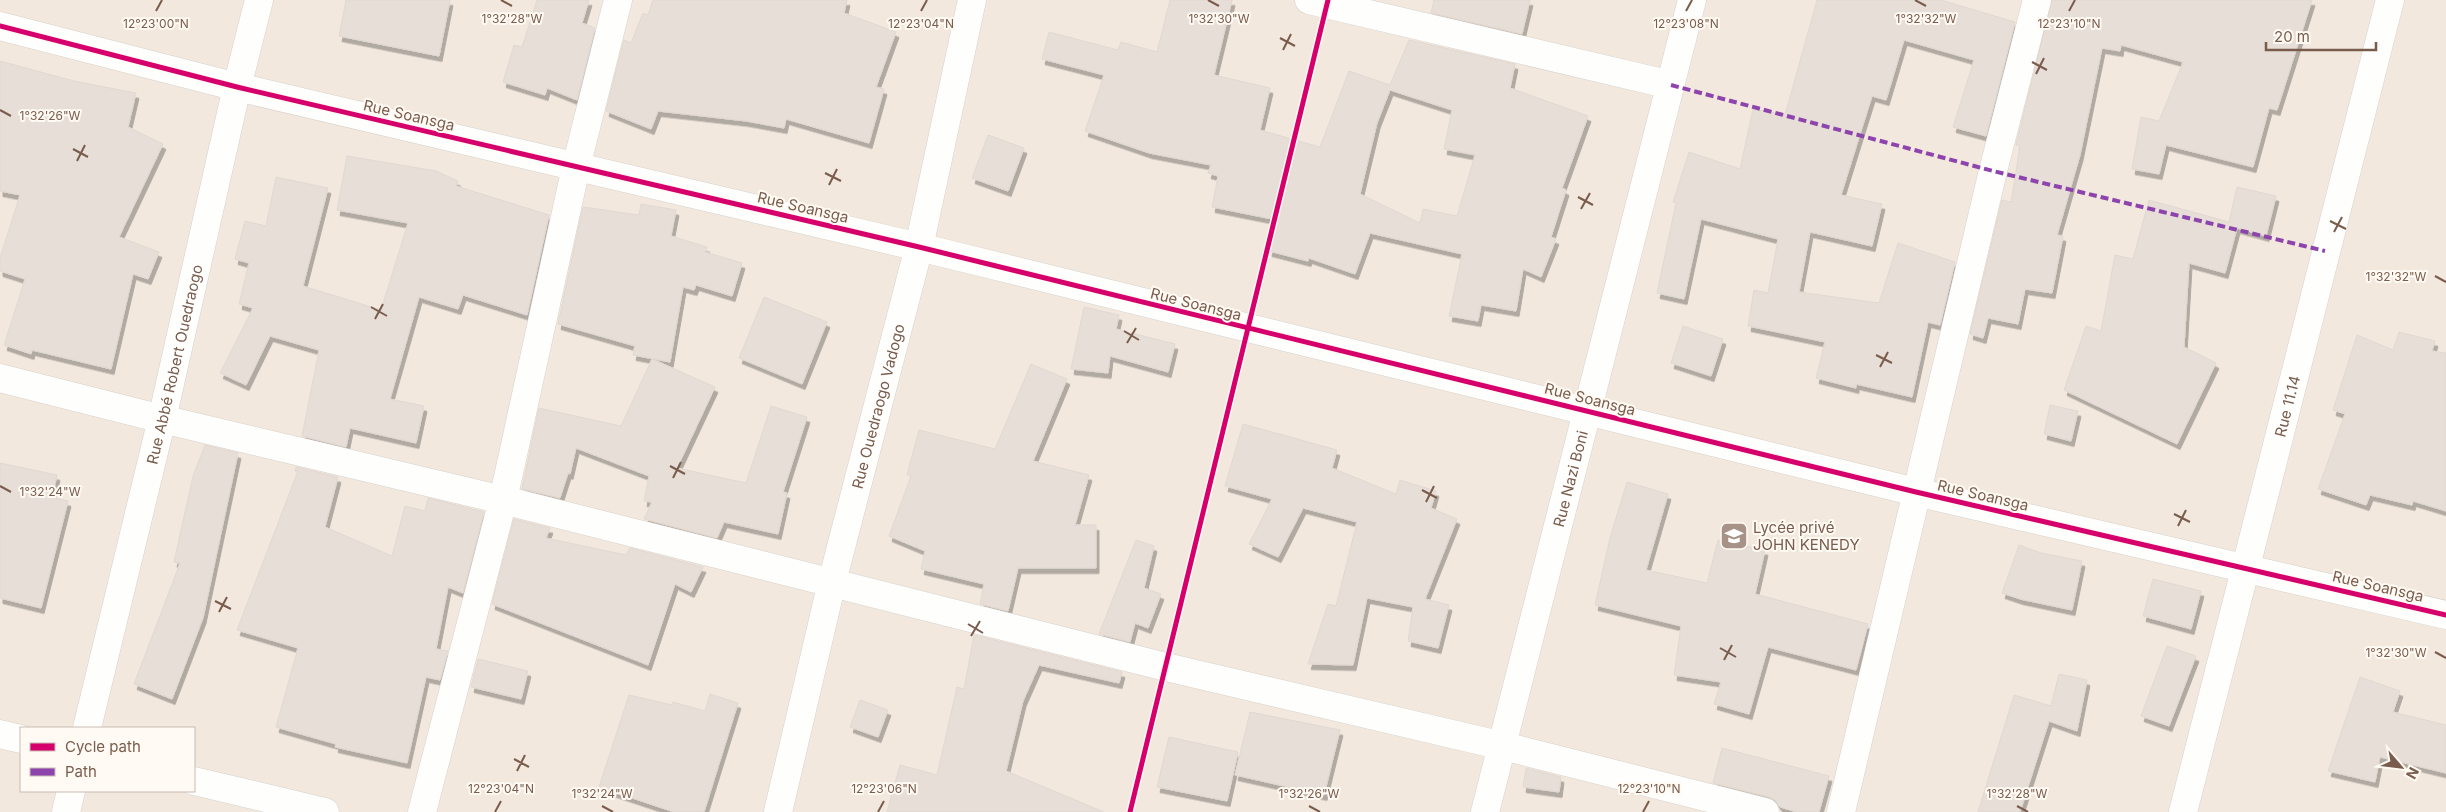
<svg xmlns="http://www.w3.org/2000/svg" width="2446" height="812" viewBox="0 0 2446 812" font-family="Inter,sans-serif">
<style>
.residential{fill:#f2e8de;fill-rule:evenodd}
.building{fill:#e6ded7;stroke:#e2d8d2;fill-rule:evenodd;filter:url(#shadow)}
.lines{fill:none;stroke-linecap:round;stroke-linejoin:round}
.street-casing{stroke:#d7d1cb;stroke-width:29}
.street{stroke:#fefefd;stroke-width:28}
.quiet{stroke:#8e44ad;stroke-width:4;stroke-dasharray:8 4;stroke-linecap:butt}
.cycleway-casing{stroke:#fffaf3;stroke-width:8}
.cycleway{stroke:#d6006c;stroke-width:5}
.ticks{fill:none;stroke:#7a5c4d;stroke-width:2}
.labels{text-anchor:middle;dominant-baseline:central;stroke-width:4;stroke-linejoin:round;paint-order:stroke}
.street-label{font-size:15px;fill:#7a5c4d;stroke:#fffaf3}
.poi-label{font-size:15px;fill:#7a5c4d;stroke:#fffaf3;text-anchor:start}
.ticks-label{font-size:12px;text-anchor:middle;fill:#7a5c4d;stroke:#fffaf3;stroke-width:4;stroke-linejoin:round;paint-order:stroke}
</style>
<defs>
<filter id="shadow"><feDropShadow dx="3" dy="5.5" stdDeviation="0" flood-color="#0004"/></filter>
</defs>
<rect width="100%" height="100%" fill="#f9f5f0"/>
<path class="residential" d="M0 0H2446V812H0ZM21 728H194V791H21Z"/>
<path class="building" d="M346 0H450L439 56 339 36Z
M537 0H589L582 23 595 28 577 100 547 88 545 95 503 82 514 45 522 47Z
M653 0H847L844 13 896 32 876 87 884 89 869 143 786 119 784 128 746 121 658 111 651 129 606 111 624 40 631 43 643 13 648 15Z
M1170 0H1232L1214 75 1270 88 1260 130 1320 147 1349 71 1390 85 1409 40 1515 64 1510 88 1588 116 1562 188 1566 190 1551 237 1556 239 1541 277 1523 269 1516 311 1481 305 1478 321 1449 316 1462 254 1370 233 1355 274 1309 258 1308 261 1269 251 1277 220 1212 207 1218 176 1208 173 1211 165 1149 153 1085 131 1104 75 1042 59 1049 32 1118 50 1121 42 1157 52ZM1390 90 1452 110 1444 149 1475 155 1457 216 1423 209 1420 223 1360 194 1377 123Z
M1434 0H1530L1522 34 1431 13Z
M1817 0H1941L2015 22 1986 136 1953 127 1974 60 1904 40 1886 100 1872 96 1841 195 1882 204 1872 246 1810 232 1799 292 1879 303 1898 243 1955 262 1940 325 1928 322 1912 397 1856 384V388L1816 378 1825 342 1748 326 1754 290 1768 293 1778 239 1701 219 1684 299 1657 293 1676 203 1673 202 1689 152 1740 169 1753 109 1785 115Z
M2052 0H2312L2277 110 2269 108 2253 167 2166 145 2159 174 2132 169 2141 117 2159 121 2183 62 2121 45 2120 51 2102 48 2080 155 2057 235 2063 236 2052 293 2025 289 2018 324 1988 318 1983 338 1970 334 2002 200 2011 202 2020 146 2016 145Z
M0 61 74 81 136 93 128 127 163 144 119 237 159 252 148 279 133 274 111 369 32 350 31 354 4 345 25 279 0 271V258L20 195 0 191Z
M988 135 1024 148 1008 191 972 178Z
M347 156 436 171 458 181 456 186 549 215 527 315 463 295 458 309 419 297 390 399 424 406 416 443 350 428 346 447 302 436 319 350 270 336 246 385 220 373 253 308 239 304 249 263 235 259 245 221 266 226 276 177 328 188 303 286 381 310 408 223 337 210Z
M2237 187 2276 196 2266 236 2237 228 2225 273 2189 263 2184 347 2216 363 2177 444 2064 390 2086 326 2101 331 2115 255 2133 259 2149 200 2229 222Z
M641 204 676 210 671 236 707 247 705 252 742 263 732 296 696 285 694 290 683 287 670 362 633 355 635 346 558 324 583 207 639 215Z
M764 297 827 322 802 384 739 358Z
M1084 307 1119 315 1116 329 1175 344 1168 372 1110 356 1108 373 1071 369Z
M1683 326 1723 339 1711 376 1671 363Z
M2399 332 2435 341 2432 351 2446 353V511L2413 501 2412 505 2370 495 2366 505 2318 489 2345 414 2333 410 2357 335 2393 350Z
M652 359 715 387 677 468 746 483 771 406 807 417 783 492 787 493 778 534 724 522 717 538 644 519 652 502 644 501 649 476 576 448 570 474 568 473 560 498 522 489 539 408 621 426Z
M1031 364 1067 379 1033 461 1089 475 1075 525H1096V568H1018L1008 611 980 604 984 584 921 569 925 551 889 536 911 476 907 475 919 430 995 449Z
M2050 405 2078 411 2071 441 2044 434Z
M1243 424 1337 450 1332 468 1396 494 1400 480 1436 491 1431 508 1457 519 1425 599 1449 605 1438 648 1408 641 1413 607 1367 598 1353 665 1308 664 1328 604 1336 606 1357 522 1303 508 1278 557 1249 544 1272 499 1225 486Z
M205 445 238 453 203 618 172 699 134 684 180 563 174 562 193 476Z
M0 463 57 475 52 497 68 501 41 608 0 598Z
M296 467 338 477 325 527 392 556 405 506 425 511 428 498 484 512 463 593 448 587 436 649 448 651 440 680 426 677 407 763 335 747 336 744 276 727 298 648 237 630 298 471H295Z
M1627 482 1668 494 1646 570 1707 583 1718 540 1765 550 1755 594 1868 624 1856 670 1768 647 1749 714 1714 704 1721 682 1674 675 1681 626 1595 605 1610 538Z
M514 519 550 528 546 538 626 555 630 548 703 567 691 592 675 584 648 665 492 604Z
M1136 540 1154 546 1144 588 1161 594 1148 628 1135 623 1130 642 1099 634Z
M2019 545 2041 553 2082 561 2072 610 2020 599 2002 593Z
M2153 579 2201 591 2191 629 2143 616Z
M974 635 1122 672 1119 683 1039 665 1023 701 1006 771 1104 812H887L900 765 937 775 957 687 964 689Z
M2167 646 2196 656 2169 726 2141 716Z
M478 659 528 671 521 699 471 687Z
M2059 674 2087 680 2077 731 2049 721 2020 812H1978L2014 695 2051 706Z
M2360 677 2400 691 2393 712 2446 725V773L2380 757 2375 782 2328 771Z
M710 694 738 703 704 812H674L599 787 629 695 672 705 673 702 705 711Z
M860 700 888 710 878 737 850 727Z
M1250 712 1340 730 1324 795 1235 775Z
M1169 737 1238 752 1227 801 1157 787Z
M1722 748 1829 776 1819 812H1797L1780 807 1775 800 1769 797 1713 783Z
M1526 768 1561 777 1559 792 1523 787Z"/>
<g class="lines">
<g class="street-casing">
<g id="street">
<path d="M1309 0 1671 85"/>
<path d="M0 26 237 87 919 247 1916 492 2446 615"/>
<path d="M0 378 162 419 503 500 1166 667 1503 746 1765 812"/>
<path id="s1" d="M87 728 162 419 237 87 259 0"/>
<path d="M0 734 21 739"/>
<path d="M194 781 325 812"/>
<path d="M66 812 71 791"/>
<path d="M422 812 503 500 576 167 618 0"/>
<path id="s2" d="M778 812 832 582 919 247 972 0"/>
<path id="s3" d="M1485 812 1692 0"/>
<path d="M1841 812 1993 171 2037 0"/>
<path id="s4" d="M2183 812C2254 542 2320 270 2390 0"/>
</g>
</g>
<use href="#street" class="street"/>
<path class="quiet" d="M1671 85 1993 171 2325 251"/>
<g class="cycleway-casing">
<path id="cycleway" d="M0 26 237 87 919 247 1916 492 2446 615
M1130 812 1328 0"/>
</g>
<use href="#cycleway" class="cycleway"/>
</g>
<path class="ticks" d="M501 0 512 6M1208 0 1219 6M1915 0 1926 6M156 11 162 0M921 11 927 0M1686 11 1692 0M2069 11 2075 0M1280 38 1295 46M1283 50 1291 34M2032 62 2047 70M2036 74 2044 58M0 110 11 116M73 149 88 157M77 161 85 145M825 173 841 181M829 185 837 169M1578 197 1593 205M1581 209 1590 193M2330 221 2346 229M2334 232 2342 217M2435 276 2446 282M371 307 387 316M375 319 383 304M1124 331 1139 340M1127 343 1136 328M1876 355 1892 363M1880 367 1888 352M670 466 685 474M673 478 681 462M0 486 11 492M1422 490 1437 498M1426 502 1434 486M2174 514 2190 522M2178 526 2186 510M215 601 231 609M219 612 227 597M968 624 983 633M971 636 980 621M1720 648 1736 657M2435 652 2446 658M1724 660 1732 645M514 759 529 767M517 771 525 755M602 806 613 812M1309 806 1320 812M2017 806 2028 812M495 812 501 801M878 812 884 801M1643 812 1649 801"/>
<defs>
<g id="school-square" transform="scale(1.4375)"><rect x="-9" y="-9" width="18" height="18" rx="4" fill="#a69286" stroke="#fffaf3"/><path d="M0-5L7-2L0 1L-7-2ZM-4 1L0 2.5L4 1V4Q0 6-4 4Z" fill="#fff"/></g>
</defs>
<g fill-rule="evenodd">
<use href="#school-square" x="1734" y="536"/>
</g>
<g class="labels">
<g class="street-label">
<text transform="translate(409 115) rotate(13)">Rue Soansga</text>
<text transform="translate(803 207) rotate(13)">Rue Soansga</text>
<text transform="translate(1196 304) rotate(14)">Rue Soansga</text>
<text stroke="none"><textPath href="#s1" startOffset="374">Rue Abbé Robert Ouedraogo</textPath></text>
<text transform="translate(1590 399) rotate(14)">Rue Soansga</text>
<text stroke="none"><textPath href="#s4" startOffset="419">Rue 11.14</textPath></text>
<text stroke="none"><textPath href="#s2" startOffset="418">Rue Ouedraogo Vadogo</textPath></text>
<text stroke="none"><textPath href="#s3" startOffset="344">Rue Nazi Boni</textPath></text>
<text transform="translate(1983 495) rotate(13)">Rue Soansga</text>
<text transform="translate(2378 586) rotate(13)">Rue Soansga</text>
</g>
<g class="poi-label">
<text x="1753" y="527">Lycée privé<tspan x="1753" dy="17">JOHN KENEDY</tspan></text>
</g>
</g>
<g class="ticks-label">
<text x="512" y="23">1°32'28"W</text>
<text x="1926" y="23">1°32'32"W</text>
<text x="1219" y="23">1°32'30"W</text>
<text x="156" y="28">12°23'00"N</text>
<text x="921" y="28">12°23'04"N</text>
<text x="1686" y="28">12°23'08"N</text>
<text x="2069" y="28">12°23'10"N</text>
<text x="50" y="120">1°32'26"W</text>
<text x="2396" y="281">1°32'32"W</text>
<text x="50" y="496">1°32'24"W</text>
<text x="2396" y="657">1°32'30"W</text>
<text x="501" y="793">12°23'04"N</text>
<text x="884" y="793">12°23'06"N</text>
<text x="1649" y="793">12°23'10"N</text>
<text x="602" y="798">1°32'24"W</text>
<text x="1309" y="798">1°32'26"W</text>
<text x="2017" y="798">1°32'28"W</text>
</g>
<rect x="20" y="727" width="175" height="65" fill="#fffaf3" stroke="#cabbb1"/>
<rect x="30" y="743" width="25" height="8" fill="#d6006c" stroke="#cabbb1"/>
<text x="65" y="752" font-size="15" fill="#7a5c4d">Cycle path</text>
<rect x="30" y="768" width="25" height="8" fill="#8e44ad" stroke="#cabbb1"/>
<text x="65" y="777" font-size="15" fill="#7a5c4d">Path</text>
<g transform="translate(2401 767) rotate(118)" stroke="#fffaf3" stroke-width="4" paint-order="stroke">
<path d="M0-4L9 19L0 12L-9 19Z" fill="#7a5c4d"/>
<text y="-8" font-size="14" font-weight="bold" text-anchor="middle" fill="#7a5c4d">N</text>
</g>
<path d="M2266 42v8h110v-8" fill="none" stroke="#7a5c4d" stroke-width="2.5"/>
<text x="2274" y="42" font-size="15" fill="#7a5c4d" stroke="#fffaf3" stroke-width="4" paint-order="stroke">20 m</text>
</svg>
